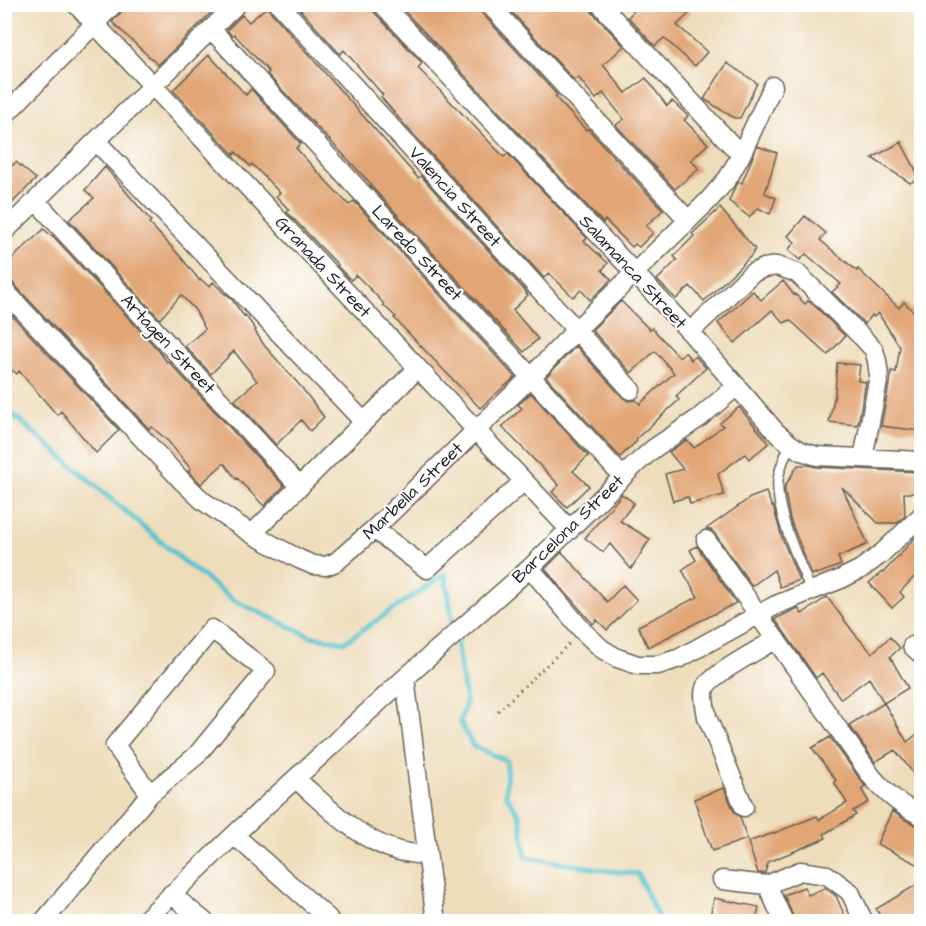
<svg xmlns="http://www.w3.org/2000/svg" width="926" height="926" viewBox="0 0 926 926" font-family="'Architects Daughter',sans-serif">
<style>
.lines{fill:none;stroke-linecap:round;stroke-linejoin:round}
.stream{stroke:#55c2cd;stroke-width:5}
.building{fill:#e2a676}
.lane-casing{stroke:#666054;stroke-width:12}
.street-casing{stroke:#666054;stroke-width:21}
.path{stroke:#666054;stroke-width:3;stroke-dasharray:1.5 4.5;stroke-linecap:butt}
.lane{stroke:#fff;stroke-width:9}
.street{stroke:#fff;stroke-width:18}
.labels{text-anchor:middle;dominant-baseline:central;stroke-width:4.5;stroke-linejoin:round;paint-order:stroke}
.street-label{font-size:18px;fill:#1c1c1c;stroke:#fff}
</style>
<rect width="100%" height="100%" fill="#fff"/>
<filter id="ink" filterUnits="userSpaceOnUse"><feTurbulence type="fractalNoise" baseFrequency=".0167" numOctaves="2"/><feDisplacementMap in="SourceGraphic" scale="12" xChannelSelector="R" yChannelSelector="G"/><feConvolveMatrix kernelMatrix="1 2 1 2 8 2 1 2 1" color-interpolation-filters="sRGB"/></filter>
<filter id="wash" filterUnits="userSpaceOnUse"><feTurbulence type="fractalNoise" baseFrequency=".008" numOctaves="4" result="noise"/><feDisplacementMap in="SourceGraphic" scale="24" xChannelSelector="R" yChannelSelector="G"/><feGaussianBlur stdDeviation="1.35" result="paint"/><feColorMatrix in="noise" values="0 0 0 0 0 0 0 0 0 0 0 0 0 0 0 0 0 1.4 0 .05"/><feComposite in="paint" operator="in"/></filter>
<g filter="url(#wash)">
<rect width="100%" height="100%" fill="#edb"/>
<g class="lines">
<path class="stream" d="M4 402 12 414 187 564 233 600 310 636 345 642 445 574 454 631
M456 640 466 702 460 722 473 746 507 761 506 795 520 816 526 857 610 871 638 874 660 922"/>
</g>
<g id="blocks">
<path class="building" d="M125 4H220L158 65 112 22 122 11Z
M295 4H371L374 12 422 63 418 68 504 157 508 154 587 238 584 241 608 263 602 270 611 279 605 286 590 300 581 290 573 297 549 273 544 278 403 123 381 97 383 95 344 50 340 54Z
M398 4H478L481 12 557 95 555 97 586 130 588 129 663 210 646 226 653 233 639 247 635 244 632 247 605 220 603 223Z
M514 4H589L592 12 624 46 603 65 626 93 646 78 667 106 672 101 688 116 684 120 708 144 691 160 699 169 675 189 616 125 624 119 603 93 596 99 578 77 574 80 509 9Z
M641 4H683L691 12 677 25 707 52 695 66 664 38 655 46 628 17Z
M268 6 271 12 418 178 421 176 527 293 526 294 528 295 513 310 538 339 524 352 370 185 371 184 267 74 269 72 234 34 232 36 227 30 242 15 249 22Z
M209 55 246 95 251 89 301 144 296 148 313 167 349 205 354 201 515 377 480 408 394 318 396 317 383 305 384 304 374 293 356 275 351 280 337 266 338 265 287 212 289 210 276 196 280 193 252 164 250 166 236 152 234 155 173 90Z
M727 63 757 83 740 118H734L704 99Z
M901 142 920 178 910 183 872 158Z
M757 146 777 153 765 193 776 198 770 214 758 208 749 217 729 201 735 187 739 182 742 183Z
M16 162 36 179 4 211V173Z
M105 167 151 221 149 223 180 256 200 281 201 279 209 287 213 282 225 294V293L230 297 244 316 245 315 256 330 255 331 264 345 302 388 324 417 310 431 301 420 276 445 235 400 257 381 234 351 211 374 185 346 205 329 195 310 181 295 160 319 69 220 94 198 85 190Z
M720 208 755 249 751 256 704 301 690 286 676 299 657 280 677 260 674 256 694 236 692 234Z
M805 216 826 233 820 240 857 271 858 269 899 308 904 302 921 319V360H920L917 387 921 388V431L881 426 889 385H890L891 371 896 372 900 347 878 313 874 317 872 315 865 324 832 292 841 284 806 254 800 260 788 250 795 242 788 236Z
M44 229 51 236 52 235 158 350 167 362 168 361 284 486 264 506 237 478 236 479 225 464H223L201 484 188 471 191 469 168 441 152 427 149 429 12 282 4 279V266Z
M783 281 794 295 795 294 805 304 808 301 817 308 845 336 828 355 790 320 784 323 772 310 735 343 718 323 753 291 761 300Z
M621 301 650 330 652 328 679 357 685 352 691 360 695 356 706 368 676 396 679 400 636 439 637 441 620 457 546 377 576 346 623 398 628 401 636 400 640 404 674 373 655 351 631 373 592 330Z
M4 307 119 430 96 453 61 411 57 415 19 371 17 374 4 364Z
M837 363 860 365 858 381 866 382 858 424H856V425L829 422 835 394Z
M531 393 588 456 573 471 589 486 567 507 552 492 559 485 502 427 522 408 518 405Z
M739 407 769 443 749 459 745 454 718 474 724 495 690 504 688 497 673 501 665 474 683 469 669 452 687 440 694 448 723 426 720 423Z
M798 465H808L816 467 921 472V493H904L905 516 897 523H878L842 487 868 544 838 557 841 565 817 574 816 573 812 575 790 519 785 492V486Z
M766 492 772 507 773 506 782 538 799 580 780 587 774 570 752 586 715 534 711 530 706 529 750 498Z
M622 494 634 503 620 521 650 539 631 569 610 544 603 552 585 538Z
M921 531V570L900 592 904 597 892 608 869 583 882 572 883 573Z
M697 546 736 603 648 647 638 626 698 597 682 570 696 560 690 550Z
M562 552 607 602 623 585 637 600 607 630 597 620 593 624 545 569Z
M827 597 854 633 872 653 890 637 900 648 890 657 908 688 884 703 869 678 841 699 822 673 816 678 775 619 798 608 802 614Z
M884 703 907 742 921 731V762L919 764 921 768V777L918 779 895 750 875 762 849 725Z
M830 737 865 786 861 789 869 802 853 811 856 815 824 834 826 838 768 862 765 873H758L748 842 777 832 817 816 819 820 847 803 834 782 836 780 812 748Z
M724 788 734 811 740 817 747 839 712 851 694 799Z
M892 811 909 822 921 827V866L877 844Z
M921 882V917L914 921H883L876 909Z
M804 887 808 895 825 888 836 896 847 921H795L784 895Z
M714 898 759 907 756 921H709Z"/>
</g>
</g>
<g filter="url(#ink)">
<use href="#blocks" fill-opacity="0" stroke="#666054" stroke-width="1.5"/>
<g class="lines">
<g class="lane-casing">
<path id="lane" d="M790 444C786 455 779 468 778 480 775 512 799 560 811 591"/>
</g>
<g class="street-casing">
<path id="street" d="M76 4 570 530
M279 4 631 390
M382 4 690 332 776 432 790 444 801 451 817 456 922 461
M489 4 688 220
M600 4 741 155
M211 29 622 476
M4 116 114 4
M96 141 364 422
M36 201 300 487
M4 232 96 141 237 4
M4 290 183 482 203 501 223 515 252 534 299 559 313 565 326 566 336 562 374 529 531 377 576 330 708 201 728 178 741 155 773 86
M690 332 752 273 764 268 777 266 797 273 862 337 874 350 877 361 879 376 863 458
M374 529 427 569 524 481
M252 534 418 368
M706 540 872 777C887 794 901 806 922 816
M530 568 583 631 602 649 617 658 638 665H658L680 658 776 605 841 579 861 569 881 554 922 515
M912 646 922 655
M405 678 436 922
M296 779C327 806 358 840 399 851 408 853 418 854 427 856
M744 807 707 717C706 708 702 697 705 688 710 675 762 648 776 639
M234 835 328 918 330 922
M722 880 767 885 800 871 827 875 850 892 864 922
M767 885 784 922
M171 894 205 922
M43 922 150 794 196 756 266 671 212 629 115 745 150 794
M143 922 234 835 405 678 530 568 636 464 653 449 699 418 737 386"/>
</g>
<path class="path" d="M498 711 571 642"/>
<use href="#lane" class="lane"/>
<use href="#street" class="street"/>
</g>
</g>
<g class="labels">
<g class="street-label">
<text transform="translate(455 197) rotate(48)">Valencia Street</text>
<text transform="translate(417 253) rotate(47)">Laredo Street</text>
<text transform="translate(323 267) rotate(47)">Granada Street</text>
<text transform="translate(633 272) rotate(47)">Salamanca Street</text>
<text transform="translate(168 344) rotate(47)">Artagen Street</text>
<text transform="translate(413 491) rotate(-44)">Marbella Street</text>
<text transform="translate(568 529) rotate(-44)">Barcelona Street</text>
</g>
</g>
<rect width="926" height="926" fill="none" stroke="#fff" stroke-width="24"/>
</svg>
